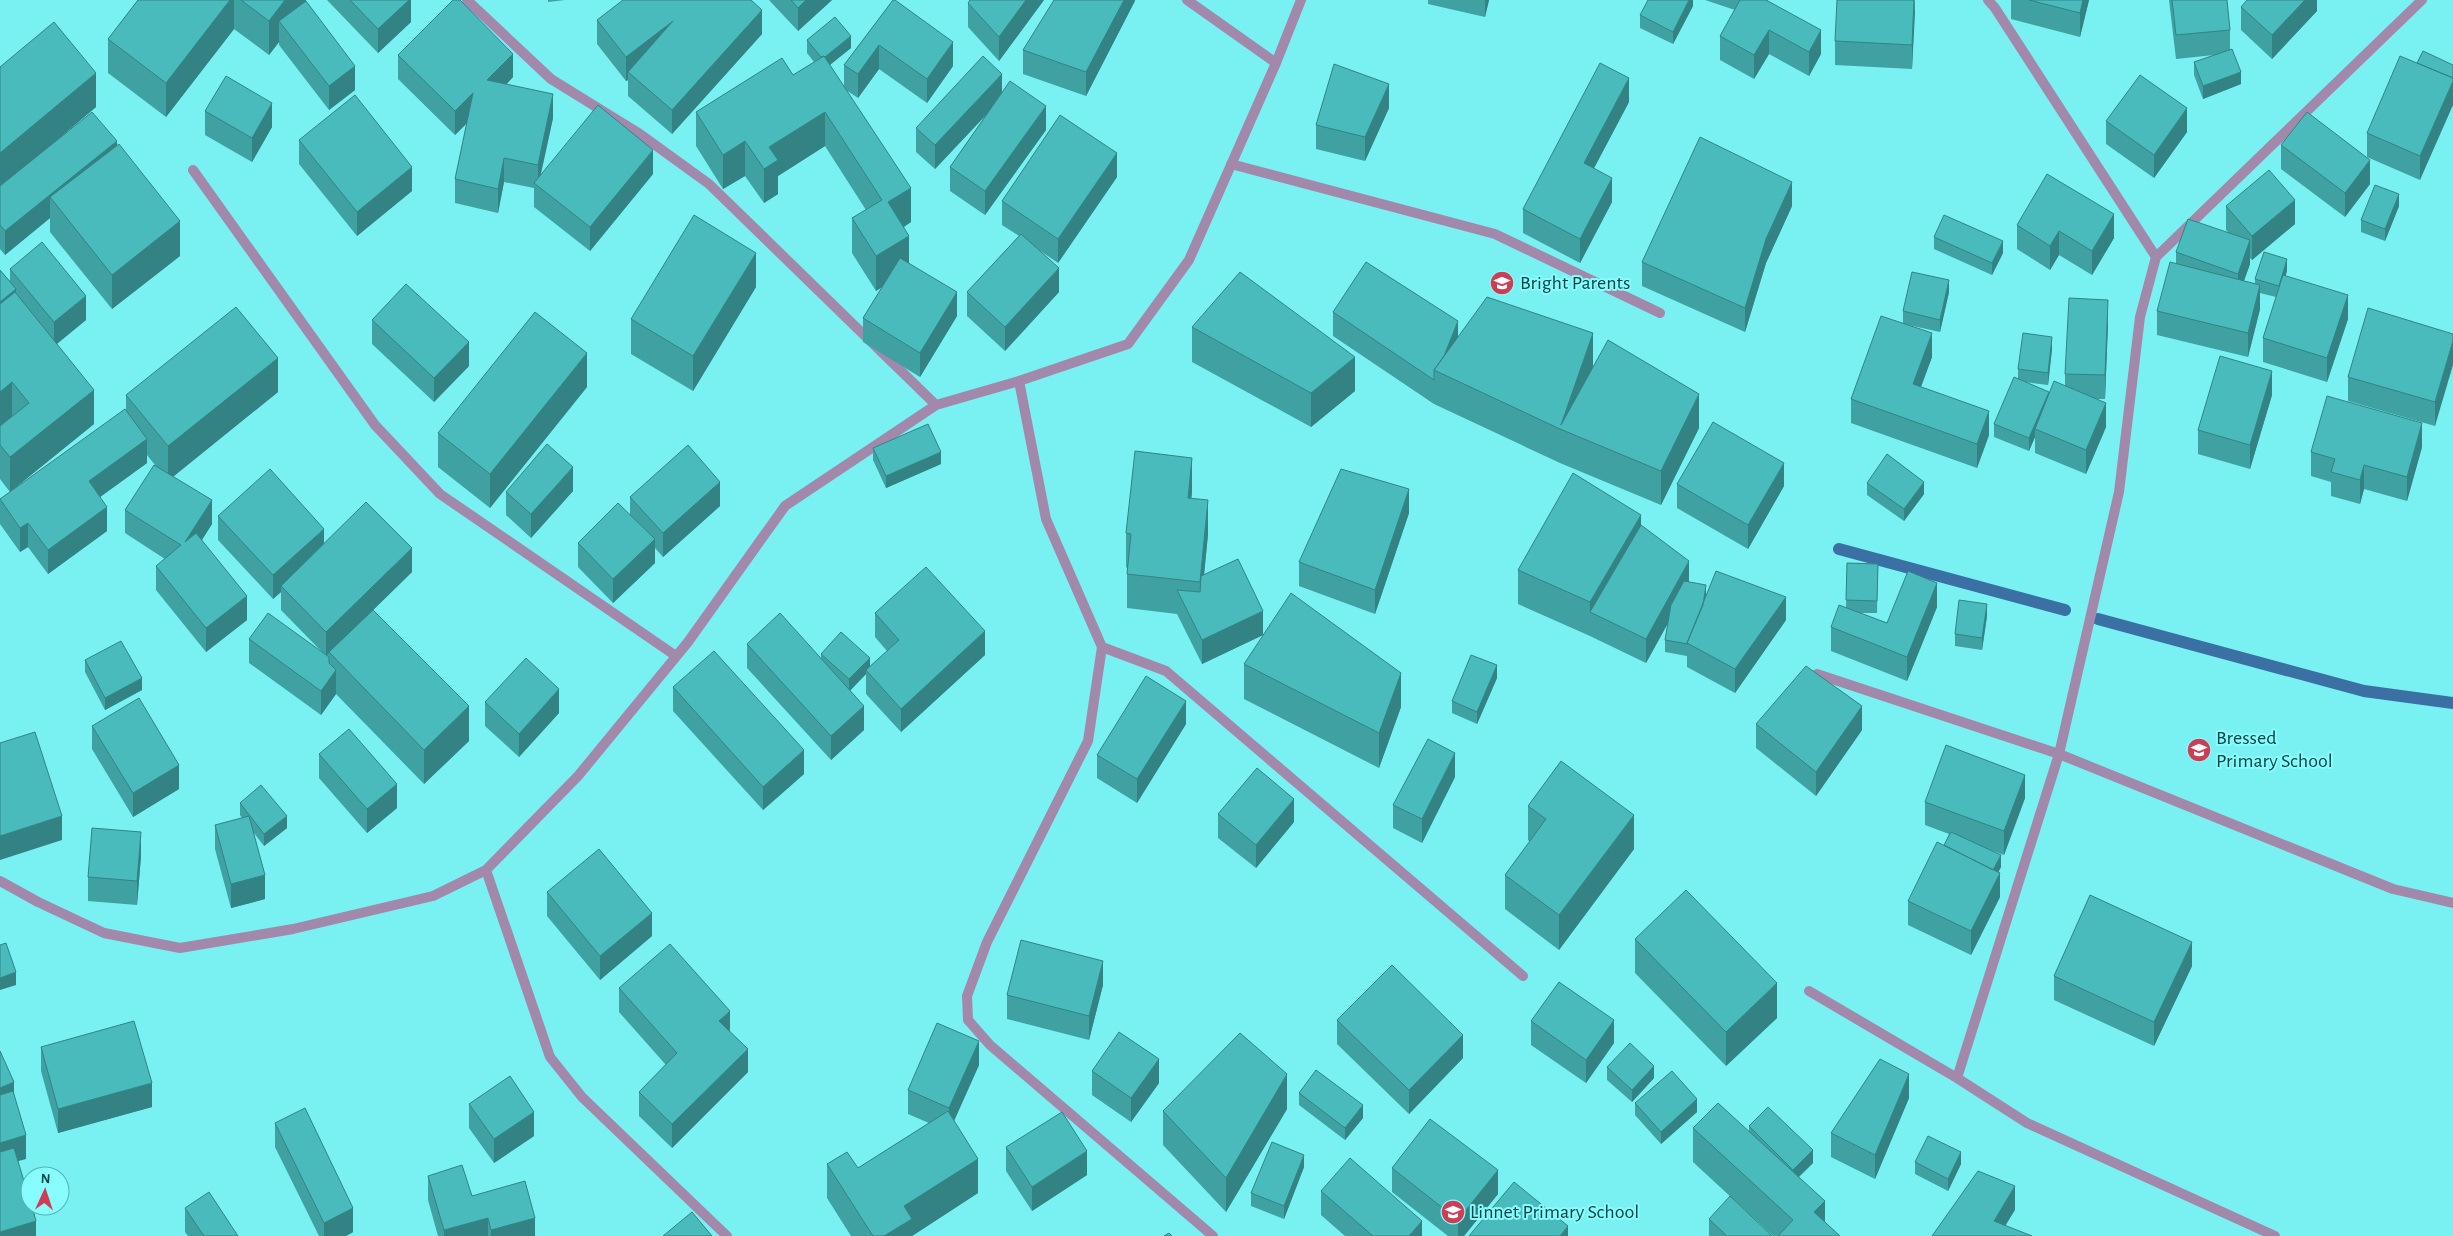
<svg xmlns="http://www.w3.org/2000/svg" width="2453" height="1236" viewBox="0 0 2453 1236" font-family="'Alegreya Sans',sans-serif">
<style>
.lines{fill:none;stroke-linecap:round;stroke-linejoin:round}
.stream{stroke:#3a70a4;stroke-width:12}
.minor{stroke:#a289ab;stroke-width:10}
.wall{fill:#3fa1a2}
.shaded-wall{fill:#338384}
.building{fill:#49bbbc;stroke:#338384}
.labels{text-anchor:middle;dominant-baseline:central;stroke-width:4;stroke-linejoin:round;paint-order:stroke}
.poi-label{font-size:20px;fill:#0f4445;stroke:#87fdff;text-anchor:start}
</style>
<rect width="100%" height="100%" fill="#79f0f1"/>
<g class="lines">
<path class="stream" d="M1839 549 2065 610
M2098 619 2364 691 2453 703"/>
<path class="minor" d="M467 0 551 79 640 134 709 184 936 405
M1187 0 1276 63
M1988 0 1995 8 2156 257 2422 0
M1231 164 1495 234 1660 313
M193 170 375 425 440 494 676 656
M1019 381 1046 519 1102 647 1088 741 987 942 967 996 968 1020 990 1045 1213 1236
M1102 647 1166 671 1523 976
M1817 674 2059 754 2393 889 2453 903
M486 870 550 1057 582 1097 727 1236
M0 881 38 902 104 933 180 948 293 929 433 896 486 870 578 776 688 642 785 506 936 405 1019 381 1128 344 1189 260 1276 63 1301 0
M1809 991 1957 1078 2027 1123 2275 1236
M1957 1078 2059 754 2119 492 2140 317 2156 257"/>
</g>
<path class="wall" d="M138 0H306V1L355 90 329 110 279 45V42L269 55 234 29 166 117 108 73V39Z
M327 0H411V22L378 53Z
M548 0H565L548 2Z
M769 0H832L798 31Z
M893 0 953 66 927 103 879 69 858 98 846 90 911 222 904 227 909 263 957 316 920 377 863 342V318L882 287 876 291 852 253V218L866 210 825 146 778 176V194L764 203 745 176 723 189 696 146V112L793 75 814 62 807 53V40L851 48 830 65 844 87V65Z
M1044 0 999 61 968 27V3Z
M1135 0 1086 96 1023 74V50Z
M1428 0H1489L1485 17 1428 4Z
M1693 0V6L1673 44 1640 28V15Z
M1705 0H1768V1L1821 54 1809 76 1769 54 1754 79 1720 60V36L1735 10Z
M1915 0 1912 69 1835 65V41Z
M2011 0H2089L2080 37 2011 19Z
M2169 0H2227L2230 30V49L2241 84 2203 99 2194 75V62L2214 55 2176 59Z
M2317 0V11L2272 59 2241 30V7Z
M597 20 762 34 672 134 628 96V80L626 81 597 44Z
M2423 51 2420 180 2367 157V133L2417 63Z
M398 55 513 77 507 84 553 118 541 174H653L590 251 534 207V188L504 182 498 213 455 203V179L467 123 455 135 398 79Z
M0 67 96 107 65 133 117 146 180 256 112 309 50 232V218L5 255 0 249Z
M1002 93 1046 130 985 215 950 191V167L986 115 935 169 916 152V128Z
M1629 102 1594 168 1612 202 1580 263 1523 233V209Z
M1389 108 1365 161 1316 149V125Z
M205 111 272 127 252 162 205 135Z
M2106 121 2187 132 2154 178 2106 144Z
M299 140 412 191 357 236 299 164Z
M2281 145 2370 184 2345 217 2281 169Z
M1117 177 1058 263 1036 248 1059 292 1005 351 967 316V292L1019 236 1002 225V201Z
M1792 206 1766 263 1745 332 1642 286V262Z
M2226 206 2295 224 2252 260 2250 258V264L2244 281 2255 284V279L2287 271 2285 275 2348 319 2327 382 2263 362V338L2276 297 2260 293V309L2248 357 2157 335V311L2176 264V252L2228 232 2226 230Z
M2399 206 2385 241 2361 232V220Z
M2017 225 2114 238 2092 275 2059 255 2050 270 2017 249Z
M1934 237 2003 253 1992 275 1934 249Z
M10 269 86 320 57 344 94 424 10 492 0 479V270L10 281Z
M756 287 693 391 631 354V319Z
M1949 292 1940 332 1904 324 1932 357 1921 387 1989 435 1977 468 1851 423V399L1903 324V311Z
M1333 312 1458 336 1593 367 1699 428 1661 505 1560 463 1434 404 1333 336Z
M372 320 469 366 434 402 372 344Z
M2108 324 2105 399H2097L2106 427 2086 474 2035 453V437L2029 451 1994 437V424L2018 379V369L2052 349 2048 385 2025 382 2049 394 2065 386V374Z
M1192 327 1355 391 1311 427 1192 362Z
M2453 334 2435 426 2348 401V377Z
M587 387 490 508 438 467V433Z
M278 392 173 476 212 524 202 540 247 620 206 652 156 590V566L165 559 125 533V510L155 465 147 455V463L100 497 107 531 48 574 28 547 20 552 0 524V499L126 411V395Z
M2272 395 2250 469 2198 454V430Z
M2422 447 2407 501 2364 489 2360 504 2331 496V482L2311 476V452Z
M873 448 941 464 886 488 873 460Z
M1867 483 1924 494 1904 521 1867 495Z
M1677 484 1784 486 1748 549 1677 508Z
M573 491 531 538 506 515V492Z
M1192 492 1191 498 1208 534 1204 575 1263 635 1202 664 1177 614 1127 608V568L1126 567V533Z
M630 497 720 506 663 557 655 548V563L613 603 578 567V543L630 515Z
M1409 513 1375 614 1299 586V562Z
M218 516 324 543 412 572 369 614 469 741 424 784 336 694 321 715 249 663V639L322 652 281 610V592L273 599 218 540Z
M1641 525 1689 582 1706 596 1786 620 1735 693 1687 667V656L1665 652V640L1668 623 1646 663 1590 636 1518 604V570Z
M1847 563 1878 564 1877 613H1859L1887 623 1937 607 1907 681 1831 651V627L1846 608Z
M875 613 985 655 901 732 866 694V674L850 690 864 730 831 760 747 668V644L821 658V654L870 667 887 651 875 637Z
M1987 616 1982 650 1955 646V634Z
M85 660 142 690 105 710 85 672Z
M1244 664 1401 707 1379 768 1244 699Z
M1497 678 1477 724 1452 713V701Z
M673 687 804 774 763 810 673 711Z
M485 702 559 713 519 757 485 726Z
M1186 724 1137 803 1097 778V755Z
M1756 724 1862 730 1816 796 1756 748Z
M92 726 179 789 133 817 92 749Z
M319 754 397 808 367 833 319 778Z
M1455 777 1422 843 1393 828V805Z
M2025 798 2004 855 1985 848 2001 867 1998 872 2000 897 1971 955 1908 925V901L1944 845 1949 834 1925 825V802Z
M240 803 287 828 264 846 254 833 265 899 231 908 215 849V825L242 818 240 815Z
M1528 806 1634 849 1559 950 1505 909V875L1530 842 1528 840Z
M1218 814 1294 822 1256 868 1218 838Z
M141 856 137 905 88 901V877Z
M547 892 652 936 600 980 547 916Z
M1635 939 1777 1018 1726 1066 1635 973Z
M2192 966 2154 1046 2054 1000V976Z
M1103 985 1089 1040 1007 1019V995Z
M619 988 730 1031 748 1072 672 1148 639 1116V1092L666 1065 619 1012Z
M1337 1020 1463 1058 1409 1114 1337 1044Z
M1531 1021 1614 1043 1586 1083 1531 1045Z
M41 1047 152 1107 58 1133 41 1071Z
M979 1065 954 1121 978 1193 912 1236H851L827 1198V1164L858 1168 929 1123 908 1114V1090Z
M1607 1067 1654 1078 1632 1102 1607 1080Z
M1092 1071 1159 1083 1131 1122 1092 1095Z
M1299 1093 1363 1118 1345 1140 1299 1105Z
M1909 1098 1875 1179 1831 1157V1133Z
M1635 1103 1697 1112 1661 1144 1635 1115Z
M469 1104 534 1136 494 1163 469 1128Z
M1287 1109 1226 1212 1163 1145V1111Z
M275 1123 353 1232 346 1236H319L275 1147Z
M1749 1126 1813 1163 1799 1177 1825 1222 1840 1236H1773L1693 1162V1128L1749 1131Z
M1006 1147 1087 1175 1032 1211 1006 1171Z
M1915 1162 1961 1164 1948 1191 1915 1174Z
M1304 1167 1284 1219 1251 1206V1193Z
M1392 1168 1498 1194 1464 1236H1448L1392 1192Z
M428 1176 535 1236H438L428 1200Z
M1321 1191 1422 1236H1345L1321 1215Z
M185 1208 238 1236H188L185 1232Z
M1709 1219 1772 1236H1709Z"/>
<path class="shaded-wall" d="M230 0H234V29L166 117V83Z
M285 0H306V8L279 21V42L269 55V21Z
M409 0H411V22L378 53V29Z
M806 0H832L798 31V8Z
M1026 0H1044L999 61V37Z
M1124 0H1135V1L1086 96V72Z
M1485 0H1489L1485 17Z
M1689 0H1693V6L1673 44V32Z
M1914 0 1915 13 1912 69V45Z
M2083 0H2089L2080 37V13Z
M2305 0H2317V11L2272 59V35Z
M762 10V34L672 134V110Z
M673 21 628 72V80L626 81V57Z
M1769 30V54L1754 79V55Z
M1821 30V54L1809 76V52Z
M851 36V48L822 71V59Z
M953 42V66L927 103V79Z
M879 45V69L858 98V74Z
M513 54V77L487 104V80Z
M355 66V90L329 110V86Z
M2241 72V84L2203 99V86Z
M96 73V107L0 188V153Z
M1002 74V98L935 169V145Z
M1629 78V102L1584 187V163Z
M2453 81V105L2420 180V156Z
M1389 84V108L1365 161V137Z
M473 93V117L455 135V111Z
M553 94V118L538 186V165Z
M272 103V127L252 162V138Z
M1046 106V130L985 215V191Z
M2187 108V132L2154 178V155Z
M825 112V146L778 176V194L764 203V169L769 147Z
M117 141V165L50 197V218L5 255V231Z
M745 141V176L723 189V155Z
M653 150V174L590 251V227Z
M1117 153V177L1058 263V239Z
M504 158V182L498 213V189Z
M2370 160V184L2345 217V193Z
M412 167V191L357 236V212Z
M1612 178V202L1580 263V239Z
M1792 182V206L1766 263 1745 332V308L1766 239Z
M911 188V222L888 237V202Z
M2399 194V206L2385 241V229Z
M2295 200V224L2252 260V236Z
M2114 214V238L2092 275V251Z
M180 221V256L112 309V275Z
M2059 231V255L2050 270V246Z
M909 236V270L876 291V256Z
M2250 240V264L2238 297V274Z
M2003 241V253L1992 275V263Z
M756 253V287L693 391V356Z
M2287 259V271L2279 298V286Z
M1059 268V292L1005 351V327Z
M1949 280V292L1940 332V320Z
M2260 285V309L2248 357V333Z
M16 289V313L0 325V302Z
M957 292V316L920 377V353Z
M2348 295V319L2327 382V358Z
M86 296V320L54 346V322Z
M2108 300V324L2105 399V375Z
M1458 321V345L1437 372Z
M1593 333V367L1561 425Z
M1932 333V357L1913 408V384Z
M2052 337V349L2048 385V373Z
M2453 341V365L2435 426V402Z
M469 342V366L434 402V378Z
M587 353V387L490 508V474Z
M1355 357V391L1311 427V393Z
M278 358V392L168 481V446Z
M2272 371V395L2250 469V445Z
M12 382V416L0 426V392Z
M94 390V424L10 492V457Z
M2049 392V404L2035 429V437L2029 451V438Z
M1699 394V428L1661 505V471Z
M2106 403V427L2086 474V450Z
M1989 411V435L1977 468V444Z
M2422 423V447L2407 501V477Z
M147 439V463L89 505V481Z
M941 452V464L886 488V476Z
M1192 458V492L1188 532V498Z
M1784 463V486L1748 549V525Z
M2364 465V489L2360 504V480Z
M573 467V491L531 538V514Z
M720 482V506L663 557V533Z
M1924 482V494L1904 521V509Z
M1409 489V513L1375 614V590Z
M212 500V524L185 566V542Z
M1208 500V534L1200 616V582Z
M107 507V531L48 574V550Z
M1641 515V549L1590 612V602Z
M28 523V547L20 552V528Z
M324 529V552L281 586V592L273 599V575Z
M655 539V563L613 603V579Z
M412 548V572L326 656V632Z
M1689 561V585L1646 663V639Z
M1937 583V607L1907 681V657Z
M1706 585V598L1695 647Z
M247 596V620L206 652V628Z
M1786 597V620L1735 693V669Z
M1987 604V616L1982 650V638Z
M1263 611V635L1202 664V640Z
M985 631V655L901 732V709Z
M870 658V671L866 670V674L849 692V679Z
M1497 665V678L1477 724V712Z
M336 670V694L321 715V691Z
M1401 673V707L1379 768V733Z
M142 678V690L105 710V698Z
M559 689V713L519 757V734Z
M1186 701V724L1137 803V779Z
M469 706V741L424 784V750Z
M864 706V730L831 760V736Z
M1862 706V730L1816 796V772Z
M804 750V774L763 810V787Z
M1455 753V777L1422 843V819Z
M179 765V789L133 817V793Z
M2025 775V798L2004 855V831Z
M397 784V808L367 833V809Z
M1294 799V822L1256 868V845Z
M1634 815V849L1559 950V915Z
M62 816V840L0 860V836Z
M287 816V828L264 846V834Z
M141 832V856L137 905V881Z
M2001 855V867L1992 885V873Z
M2000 873V897L1971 955V931Z
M265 875V899L231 908V884Z
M652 913V936L600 980V956Z
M2192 942V966L2154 1046V1022Z
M1103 961V985L1089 1040V1016Z
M16 972V985L0 990V978Z
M1777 983V1018L1726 1066V1032Z
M730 1011V1035L719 1021Z
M1614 1020V1043L1586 1083V1060Z
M1463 1035V1058L1409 1114V1090Z
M979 1041V1065L949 1132V1108Z
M748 1049V1072L672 1148V1124Z
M1159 1059V1083L1131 1122V1098Z
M1654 1066V1078L1632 1102V1090Z
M1287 1074V1109L1226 1212V1178Z
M1909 1074V1098L1875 1179V1155Z
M14 1082V1106L0 1112V1088Z
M152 1083V1107L58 1133V1109Z
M1697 1099V1112L1661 1144V1132Z
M1363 1105V1118L1345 1140V1128Z
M534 1112V1136L494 1163V1139Z
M26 1135V1159L0 1166V1143Z
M1813 1150V1163L1793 1182V1170Z
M1087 1151V1175L1032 1211V1187Z
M1961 1152V1164L1948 1191V1179Z
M1304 1155V1167L1284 1219V1206Z
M978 1159V1193L912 1236H884L904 1206Z
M1498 1170V1194L1464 1236H1458V1220Z
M2015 1186V1210L1999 1236 1994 1221Z
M1825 1201V1236L1814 1212Z
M353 1208V1232L346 1236H324V1223Z
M488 1218V1236H444V1230Z
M535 1218V1236H491V1230Z
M36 1221V1236H0V1232Z
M1422 1221V1236H1409Z
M1568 1226V1236H1560Z"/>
<path class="building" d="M138 0H230L166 83 108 39Z
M241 0H285L269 21Z
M350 0H409L378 29Z
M453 0H460L513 54 487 80 553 94 538 165 504 158 498 189 455 179 473 93 455 111 398 55Z
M623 0H751L762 10 672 110 628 72 673 21 626 57 597 20Z
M791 0H806L798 8Z
M893 0H895L953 42 927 79 879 45 858 74 844 65Z
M970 0H1026L999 37 968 3Z
M1054 0H1124L1086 72 1023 50Z
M1648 0H1689L1673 32 1640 15Z
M1740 0H1766L1821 30 1809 52 1769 30 1754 55 1720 36Z
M1837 0H1914L1912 45 1835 41Z
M2029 0H2083L2080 13Z
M2172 0H2227L2230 30 2176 35Z
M2247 0H2305L2272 35 2241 7Z
M306 1 355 66 329 86 279 21Z
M835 17 851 36 825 57 824 56 821 57 807 40Z
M54 22 96 73 0 153V67Z
M2232 49 2241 72 2203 86 2194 62Z
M2423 51 2453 65V78L2417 63Z
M824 56 911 188 888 202 909 236 876 256 852 218 882 200 825 112 769 147 778 160 764 169 745 141 723 155 696 112 782 58 793 75Z
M983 56 1002 74 935 145 916 128Z
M2400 56 2453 78V81L2420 156 2367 133Z
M1600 63 1629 78 1584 163 1612 178 1580 239 1523 209Z
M1334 64 1389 84 1365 137 1316 125Z
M2140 75 2187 108 2154 155 2106 121Z
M226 76 272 103 252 138 205 111Z
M1010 81 1046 106 985 191 950 167Z
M355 95 412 167 357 212 299 140Z
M598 105 653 150 590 227 534 183Z
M92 112 117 141 5 231 0 225V186Z
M2307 112 2370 160 2345 193 2281 145Z
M1060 115 1117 153 1058 239 1002 201Z
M1700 137 1792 182 1766 239 1745 308 1642 262Z
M119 144 180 221 112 275 50 197Z
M2269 170 2295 200 2252 236 2226 206Z
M2047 174 2114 214 2092 251 2059 231 2050 246 2017 225Z
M2375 185 2399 194 2385 229 2361 220Z
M694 215 756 253 693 356 631 319Z
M1944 215 2003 241 1992 263 1934 237Z
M2188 219 2250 240 2238 274 2176 252Z
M1021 234 1059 268 1005 327 967 292Z
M42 242 86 296 54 322 10 269Z
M2264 252 2287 259 2279 286 2255 279Z
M900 258 957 292 920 353 863 318Z
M1366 262 1458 321 1444 356 1434 370V380L1333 312Z
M2170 262 2260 285 2248 333 2157 311Z
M0 270 16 289 0 302Z
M1240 272 1355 357 1311 393 1192 327Z
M1912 272 1949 280 1940 320 1903 311Z
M2283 275 2348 295 2327 358 2263 338Z
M406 284 469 342 434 378 372 320Z
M15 292 94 390 10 457 0 445V426L29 403 12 382 0 392V304Z
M1487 297 1593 333 1561 425 1608 340 1699 394 1661 471 1560 429 1434 370Z
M2069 298 2108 300 2105 375 2065 374Z
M236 307 278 358 168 446 126 395Z
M2368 308 2453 334V341L2435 402 2348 377Z
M535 312 587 353 490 474 438 433Z
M1881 316 1932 333 1913 384 1989 411 1977 444 1851 399Z
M2023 333 2052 337 2048 373 2018 369Z
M2220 356 2272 371 2250 445 2198 430Z
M2014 377 2049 392 2029 438 1994 424Z
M2054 381 2106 403 2086 450 2035 429Z
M2327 396 2422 423 2407 477 2364 465 2360 480 2331 472 2335 459 2311 452Z
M125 409 147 439 89 481 107 507 48 550 28 523 20 528 0 499Z
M1713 422 1784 463 1748 525 1677 484Z
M928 424 941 452 886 476 873 448Z
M547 444 573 467 531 514 506 492Z
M688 445 720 482 663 533 630 497Z
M1135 451 1192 458 1188 498 1208 500 1200 582 1127 574 1131 534 1126 533Z
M1887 454 1924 482 1904 509 1867 483Z
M154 465 212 500 185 542 196 533 247 596 206 628 156 566 181 545 125 510Z
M270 469 324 529 273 575 218 516Z
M1341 469 1409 489 1375 590 1299 562Z
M1573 473 1641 515 1590 602 1518 570Z
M366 502 412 548 326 632 281 586Z
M618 503 655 539 613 579 578 543Z
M1641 525 1689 561 1646 639 1590 612Z
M1238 559 1263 611 1202 640 1177 590 1200 592 1201 576Z
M1847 563 1878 564 1877 601 1846 600Z
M926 567 985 631 901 709 866 670 899 640 875 613Z
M1716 571 1786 597 1735 669 1687 643Z
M1908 571 1937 583 1907 657 1831 627 1839 605 1887 623Z
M1684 581 1706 585 1703 605 1687 643 1688 644 1665 640 1671 605Z
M1291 593 1401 673 1379 733 1244 664Z
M1959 600 1987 604 1982 638 1955 634Z
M373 610 469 706 424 750 329 652Z
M268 613 329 657V663L336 670 321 691 249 639Z
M780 613 864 706 831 736 747 644Z
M841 632 870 658 849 679 821 654Z
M121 641 142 678 105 698 85 660Z
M714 651 804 750 763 787 673 687Z
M1471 655 1497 665 1477 712 1452 701Z
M526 658 559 689 519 734 485 702Z
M1806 666 1862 706 1816 772 1756 724Z
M1146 676 1186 701 1137 779 1097 755Z
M139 698 179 765 133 793 92 726Z
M349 729 397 784 367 809 319 754Z
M35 732 62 816 0 836V743Z
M1428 739 1455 753 1422 819 1393 805Z
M1946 745 2025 775 2004 831 1925 802Z
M1561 761 1634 815 1559 915 1505 875 1546 819 1528 806Z
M1257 768 1294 799 1256 845 1218 814Z
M261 785 287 816 264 834 240 803Z
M249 816 265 875 231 884 215 825Z
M92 828 141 832 137 881 88 877Z
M1951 832 2001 855 1993 870 1944 845Z
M1937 842 2000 873 1971 931 1908 901Z
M599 849 652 913 600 956 547 892Z
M1686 890 1777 983 1726 1032 1635 939Z
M2090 895 2192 942 2154 1022 2054 976Z
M1021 940 1103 961 1089 1016 1007 995Z
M6 943 16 972 0 978V945Z
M670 944 730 1011 719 1021 748 1049 672 1124 639 1092 677 1053 619 988Z
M1392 965 1463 1035 1409 1090 1337 1020Z
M1559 982 1614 1020 1586 1060 1531 1021Z
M134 1021 152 1083 58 1109 41 1047Z
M937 1023 979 1041 949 1108 908 1090Z
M1119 1032 1159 1059 1131 1098 1092 1071Z
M1240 1033 1287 1074 1226 1178 1163 1111Z
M1630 1043 1654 1066 1632 1090 1607 1067Z
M0 1051 14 1082 0 1088Z
M1880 1059 1909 1074 1875 1155 1831 1133Z
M1316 1070 1363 1105 1345 1128 1299 1093Z
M1672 1071 1697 1099 1661 1132 1635 1103Z
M510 1076 534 1112 494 1139 469 1104Z
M13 1091 26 1135 0 1143V1095Z
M1718 1103 1825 1201 1814 1212 1840 1236H1778L1793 1220 1693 1128Z
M1768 1107 1813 1150 1793 1170 1749 1126Z
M305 1108 353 1208 324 1223 275 1123Z
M948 1111 978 1159 904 1206 912 1219 884 1236H873L827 1164 847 1152 858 1168Z
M1062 1112 1087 1151 1032 1187 1006 1147Z
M1430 1119 1498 1170 1458 1220 1392 1168Z
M1928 1136 1961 1152 1948 1179 1915 1162Z
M1272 1142 1304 1155 1284 1206 1251 1193Z
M14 1148 30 1201V1206H32L36 1221 0 1232V1152Z
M1350 1158 1422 1221 1409 1236H1373L1321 1191Z
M462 1165 472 1196 525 1181 535 1218 491 1230 488 1218 444 1230 428 1176Z
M1978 1171 2015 1186 1994 1221 2032 1236H1932Z
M1514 1182 1568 1226 1560 1236H1469Z
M209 1192 238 1236H204L185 1208Z
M1730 1196 1772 1236H1727L1709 1219Z
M692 1212 712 1236H663Z
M1169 1233 1172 1236H1164Z"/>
<defs>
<g id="school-disc" transform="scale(1.25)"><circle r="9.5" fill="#ce3d53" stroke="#87fdff"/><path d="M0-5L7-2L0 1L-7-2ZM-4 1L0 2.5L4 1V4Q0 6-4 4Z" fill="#fff"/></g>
</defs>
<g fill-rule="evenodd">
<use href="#school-disc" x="1502" y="283"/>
<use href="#school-disc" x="2199" y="750"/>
<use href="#school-disc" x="1453" y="1212"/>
</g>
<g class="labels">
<g class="poi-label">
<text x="1520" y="283">Bright Parents</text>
<text x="2216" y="738">Bressed<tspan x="2216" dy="23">Primary School</tspan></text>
<text x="1470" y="1212">Linnet Primary School</text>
</g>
</g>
<g transform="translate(45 1191) rotate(3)"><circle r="24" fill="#87fdff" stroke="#57b3b5"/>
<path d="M0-4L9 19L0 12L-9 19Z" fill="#ce3d53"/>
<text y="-8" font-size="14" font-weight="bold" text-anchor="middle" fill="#0f4445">N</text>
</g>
</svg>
